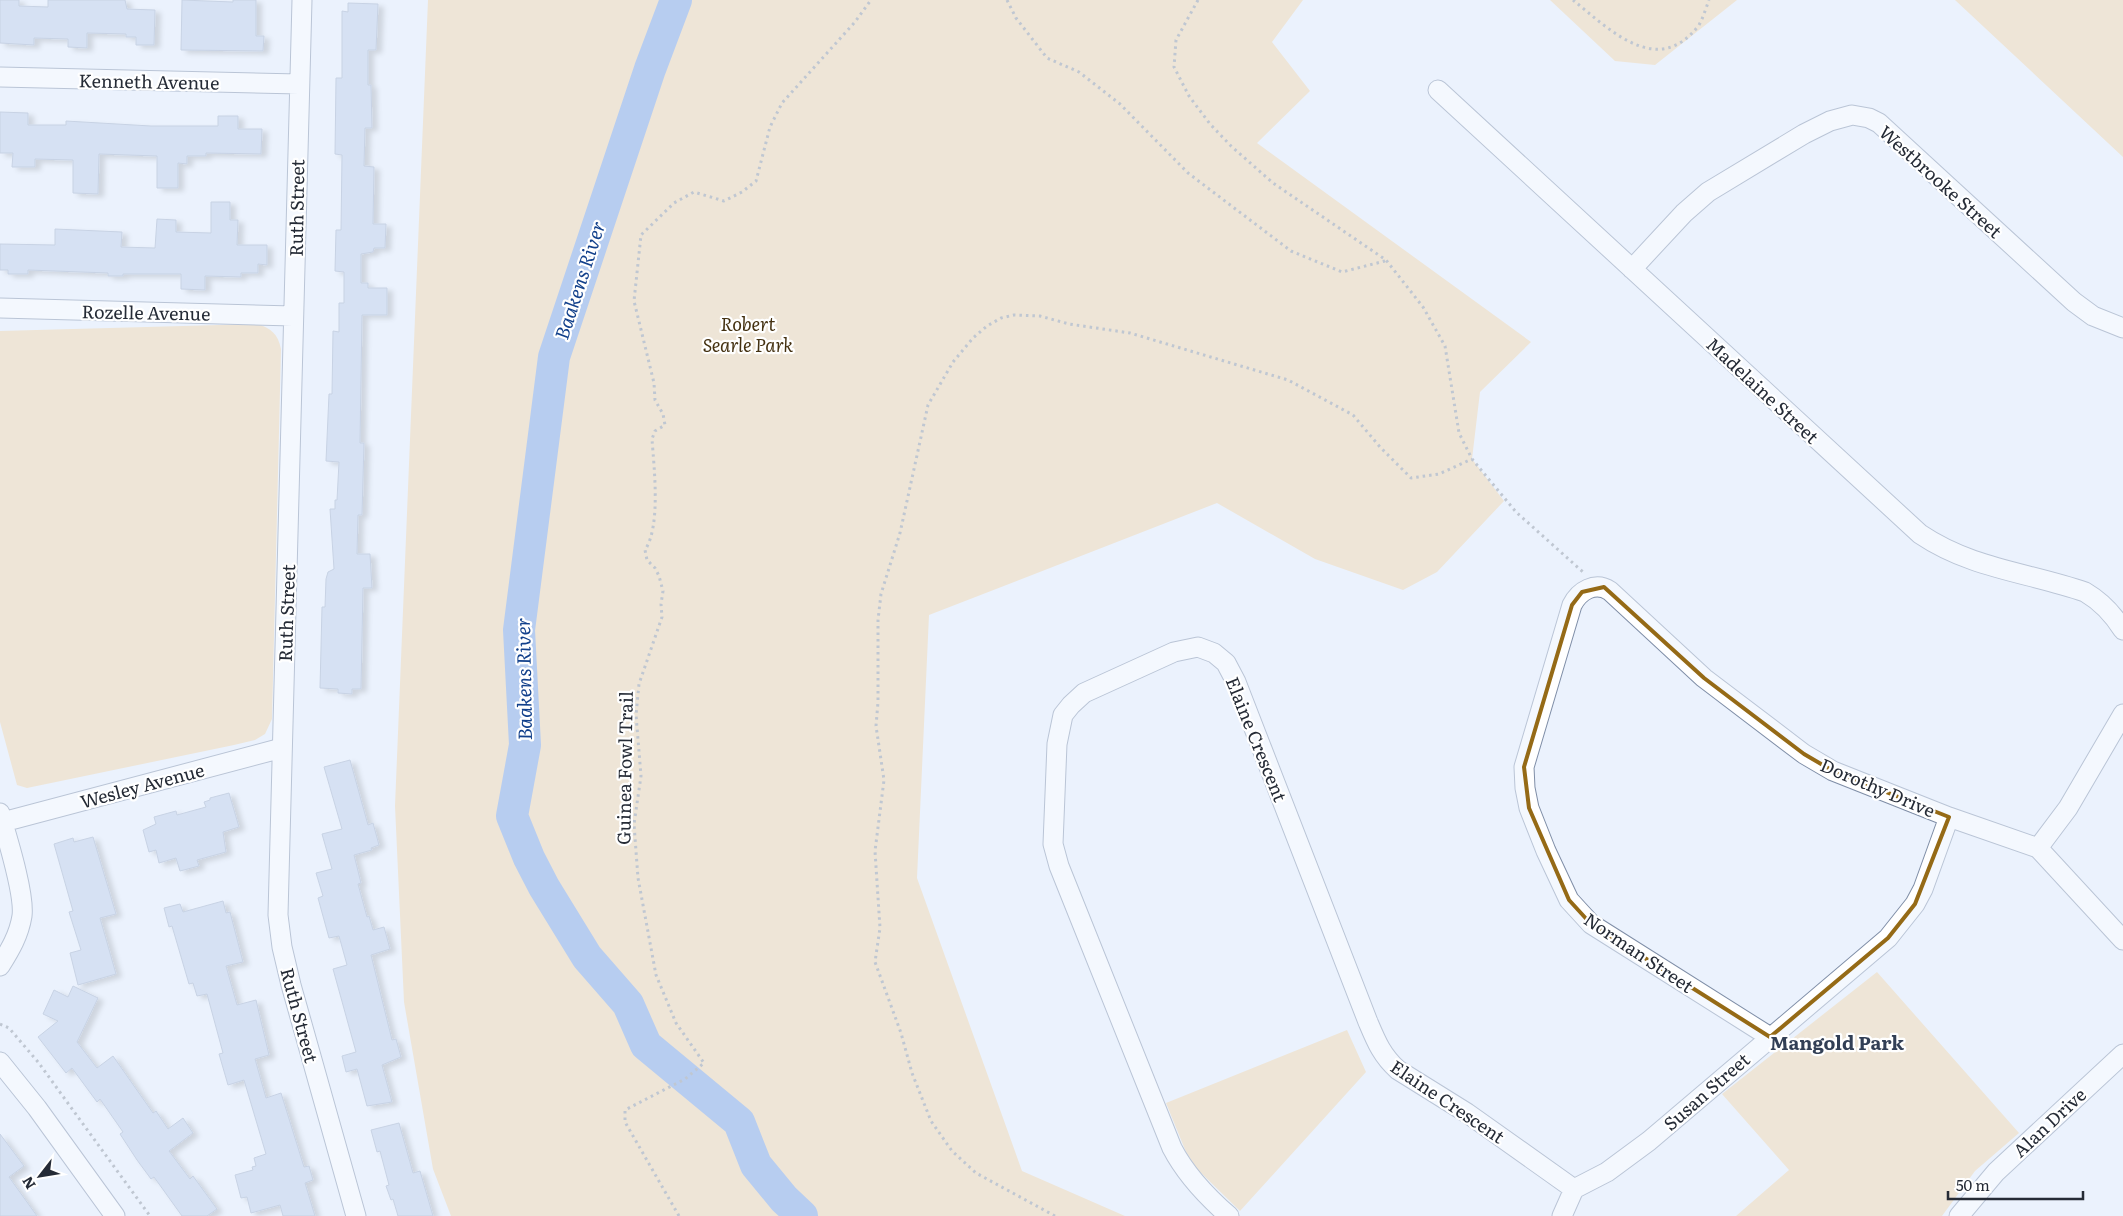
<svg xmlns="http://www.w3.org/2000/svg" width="2123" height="1216" viewBox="0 0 2123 1216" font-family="Literata,serif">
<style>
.green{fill:#f2d5a8}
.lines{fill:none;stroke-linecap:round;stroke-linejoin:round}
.river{stroke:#79a0e0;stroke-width:32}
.building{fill:#bccce6;stroke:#9dacc6;filter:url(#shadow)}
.minor-casing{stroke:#7f8ea7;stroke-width:21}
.path{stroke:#8b929d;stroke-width:3;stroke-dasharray:2.5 4;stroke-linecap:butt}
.minor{stroke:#fff;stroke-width:19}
.marked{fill:none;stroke:#956a16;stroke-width:4;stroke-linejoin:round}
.labels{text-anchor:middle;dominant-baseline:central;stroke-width:4.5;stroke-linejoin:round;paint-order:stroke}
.street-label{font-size:18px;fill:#252b36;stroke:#fff}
.park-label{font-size:18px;font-style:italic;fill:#443111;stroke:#fff}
.water-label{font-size:19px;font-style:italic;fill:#12408b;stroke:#fff}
.neighbourhood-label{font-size:19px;font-weight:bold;fill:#323f55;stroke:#fff}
</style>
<defs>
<filter id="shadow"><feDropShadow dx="5.5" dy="3" stdDeviation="2.5" flood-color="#0004"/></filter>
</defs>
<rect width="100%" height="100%" fill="#ebf2fd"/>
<path class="green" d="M428 0H1303L1272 42 1310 91 1257 143 1531 342 1480 392 1472 459 1504 501 1437 572 1403 590 1315 559 1217 503 929 615 917 878 1022 1171 1125 1216H451L433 1169 404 1002 395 806Z
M1550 0H1737L1655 65 1615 61Z
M1955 0H2123V157Z
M257 324C271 328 278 334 281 349L272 719 265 734 255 740 234 745 27 788 17 785 0 722V331Z
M1877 972 2019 1133 1975 1171 1942 1216H1736L1789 1170 1722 1094Z
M1347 1030 1366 1072 1240 1211 1197 1169 1186 1152 1166 1103Z"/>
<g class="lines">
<path class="river" d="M676 0 650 69 554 357 519 630 525 745 512 816 529 858 544 887 587 957 628 1004 646 1045 739 1122 756 1165 784 1199 802 1216"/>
</g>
<path class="building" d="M0 0H19V6L48 7V0H125L127 9 155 10 154 45H136V37H126V34L87 33V48L68 47V39L34 38V45L0 43Z
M182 0 233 2V0H256V36H264L263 51 181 50Z
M348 3 378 4 376 50H368V85H371L372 128H365L364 166 374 167 373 224H386L385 248H374L373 252 361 254V283H368V288H387V315H362L360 443H364L362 515H358L357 554H370L372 588H363L361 689H352V694L338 693V689L320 688 322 607H325L326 579 328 572 334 569 330 509H335V500H337L339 462 326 461 329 394H332L333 331 339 332V303H344V272L335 271 336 230H341L342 155 335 154 336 78H342V11L348 12Z
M0 112 28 113V125H66V121L151 126H218V116H238V129H262L261 154 206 153V156H187V164L178 163V188H157V156L99 154 98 194 73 193V160L35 159V167H12L13 153H0Z
M211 202H230V220H238L237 245H267V265L258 264V273H241V277L205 276V290L181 289V274H123V276H108V273L28 270V274H8V270H0V244L55 245V229L122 232 121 247 155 248 157 219 176 220V232L211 233Z
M350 760 368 825 373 823 379 845 371 848 372 850 354 855 361 883 358 884 367 917 369 916 373 930 384 927 390 949 371 955 392 1040 396 1039 401 1057 382 1065 392 1102 367 1106 357 1069 346 1072 342 1056 356 1052 333 969 347 965 339 936 329 938 318 898 323 896 316 873 332 869 322 834 342 829 324 767Z
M229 793 239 827 223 832 226 852 197 860 199 866 180 871 176 858 159 863 156 850 149 852 143 830 156 824 154 817 176 811 177 815 206 807 204 802 210 800V798Z
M93 837 116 914 100 918 116 974 78 985 70 953 81 950 69 912 73 911 54 844 73 838 74 842Z
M223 901 226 913 230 912 243 962 226 966 237 1005 256 1000 269 1055 255 1059 266 1098 281 1093 304 1167 309 1166 313 1180 305 1183 315 1216H283L280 1205 251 1213 247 1197 241 1198 235 1175 253 1170 252 1167 256 1166 254 1158 266 1154 244 1080 228 1085 219 1054 223 1053 207 994 197 996 193 983 189 984 172 926 169 927 164 908 180 904 183 912Z
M73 986 98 998 77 1042 97 1068 113 1056 153 1113 156 1111 168 1129 183 1118 193 1133 169 1151 190 1179 193 1176 217 1209 207 1216H182L154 1177 151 1179 137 1160 120 1134 123 1132 100 1099 97 1102 72 1068 66 1073 38 1037 58 1021 43 1014 54 990 68 997Z
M399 1123 413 1173 420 1171 433 1216H398L393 1199 391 1200 386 1186 389 1185 380 1151 377 1152 371 1130Z
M0 1134 24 1166 9 1177 37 1216H0Z"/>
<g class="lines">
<g class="minor-casing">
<path id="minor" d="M302 0 278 915 282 947 291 985 356 1216
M0 77 299 84
M1438 90 1920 534C1972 569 2027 572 2085 592 2102 602 2113 614 2123 630
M1632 269 1684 213 1708 192 1804 134 1830 121 1852 115 1869 118 1879 123 2074 302 2093 316 2123 328
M0 308 293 316
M0 813C7 837 25 894 22 916 19 935 10 950 0 966
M3 822 282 748
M2038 848 2068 808 2123 714
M1770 1037 1591 924 1569 900 1546 851 1529 808 1525 788 1524 767 1572 605C1579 591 1595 581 1610 591L1704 678 1804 754 1833 771 1949 817 2038 848 2123 940
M0 1062 37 1108 115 1216
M1229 1216C1206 1196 1186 1175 1172 1148L1059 866 1053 844 1057 744 1063 715 1071 705 1084 693 1174 652 1198 647 1214 653 1226 663 1236 682 1368 1022C1376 1041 1382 1056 1398 1070L1467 1113 1574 1189
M1562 1216 1574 1189 1607 1172 1649 1141 1888 938 1915 904 1923 889 1949 817
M1959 1216 1996 1172 2123 1054"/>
</g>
<path class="path" d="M1007 0 1016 18 1047 58 1079 72 1120 104 1188 173 1291 251 1342 272 1385 261
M1198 0 1176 40 1174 67 1189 96 1210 124 1231 146 1273 183 1386 260 1423 307 1445 346 1459 433 1472 459 1516 512 1583 572
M1573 0C1610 30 1658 79 1699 25 1703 18 1706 8 1709 0
M0 1024 9 1028 38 1062 150 1216
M679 1216 625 1122V1110L685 1079 704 1063 676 1023 656 975 638 878 634 824 641 776 636 715 639 684 662 617 661 604 663 591 659 576 655 568 647 560 645 550C661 526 654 468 652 439L655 431 665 425 663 414 655 400 654 383 634 301 641 235 674 203 694 192 724 201 742 192 756 181 770 127 782 103 855 22 871 0
M1055 1216 976 1173 952 1151 931 1121 912 1073 901 1033 875 962 880 928 875 851 884 780 876 726 878 702V620L881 594 900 533 928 405 953 362 973 338 987 326 1001 318 1014 315 1040 316 1069 324 1130 333 1288 380 1353 415 1380 447 1411 478 1439 474 1472 459"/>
<use href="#minor" class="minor"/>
</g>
<path d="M0 0H2123V1216H0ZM1604 587 1704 678 1804 754 1833 771 1949 817 1915 904 1888 938 1770 1037 1591 924 1569 900 1529 808 1524 767 1572 605 1582 592Z" fill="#ebf2fd" fill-opacity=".55" fill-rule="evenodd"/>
<path class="marked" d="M1604 587 1704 678 1804 754 1833 771 1949 817 1915 904 1888 938 1770 1037 1591 924 1569 900 1529 808 1524 767 1572 605 1582 592Z"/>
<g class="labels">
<g class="street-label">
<text transform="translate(149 81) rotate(1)">Kenneth Avenue</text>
<text transform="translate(1941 181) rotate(42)">Westbrooke Street</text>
<text transform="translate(296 208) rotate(-89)">Ruth Street</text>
<text transform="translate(146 312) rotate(1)">Rozelle Avenue</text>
<text transform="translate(1763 390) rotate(43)">Madelaine Street</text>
<text transform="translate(286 613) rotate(-88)">Ruth Street</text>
<text transform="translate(1257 739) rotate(68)">Elaine Crescent</text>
<text transform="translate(624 768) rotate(-89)">Guinea Fowl Trail</text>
<text transform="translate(142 785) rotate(-15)">Wesley Avenue</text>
<text transform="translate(1878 787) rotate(23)">Dorothy Drive</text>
<text transform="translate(1639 952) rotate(34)">Norman Street</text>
<text transform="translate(300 1015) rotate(75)">Ruth Street</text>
<text transform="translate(1706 1091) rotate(-41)">Susan Street</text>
<text transform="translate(1448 1101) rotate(34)">Elaine Crescent</text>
<text transform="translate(2049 1122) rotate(-43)">Alan Drive</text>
</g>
<g class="park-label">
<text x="748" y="323">Robert<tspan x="748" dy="21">Searle Park</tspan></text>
</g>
<g class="water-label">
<text transform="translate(579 280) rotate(-72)">Baakens River</text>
<text transform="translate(523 679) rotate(-91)">Baakens River</text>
</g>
<g class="neighbourhood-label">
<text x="1837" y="1042">Mangold Park</text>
</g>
</g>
<g transform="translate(40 1176) rotate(239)" stroke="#ffffff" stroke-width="4" paint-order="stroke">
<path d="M0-4L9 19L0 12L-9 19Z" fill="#252b36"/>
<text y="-8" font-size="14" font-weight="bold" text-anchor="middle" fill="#252b36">N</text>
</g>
<path d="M1948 1191v8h135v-8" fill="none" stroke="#252b36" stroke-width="2.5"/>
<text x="1956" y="1191" font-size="15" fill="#252b36" stroke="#ffffff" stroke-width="4" paint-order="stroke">50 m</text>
</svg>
